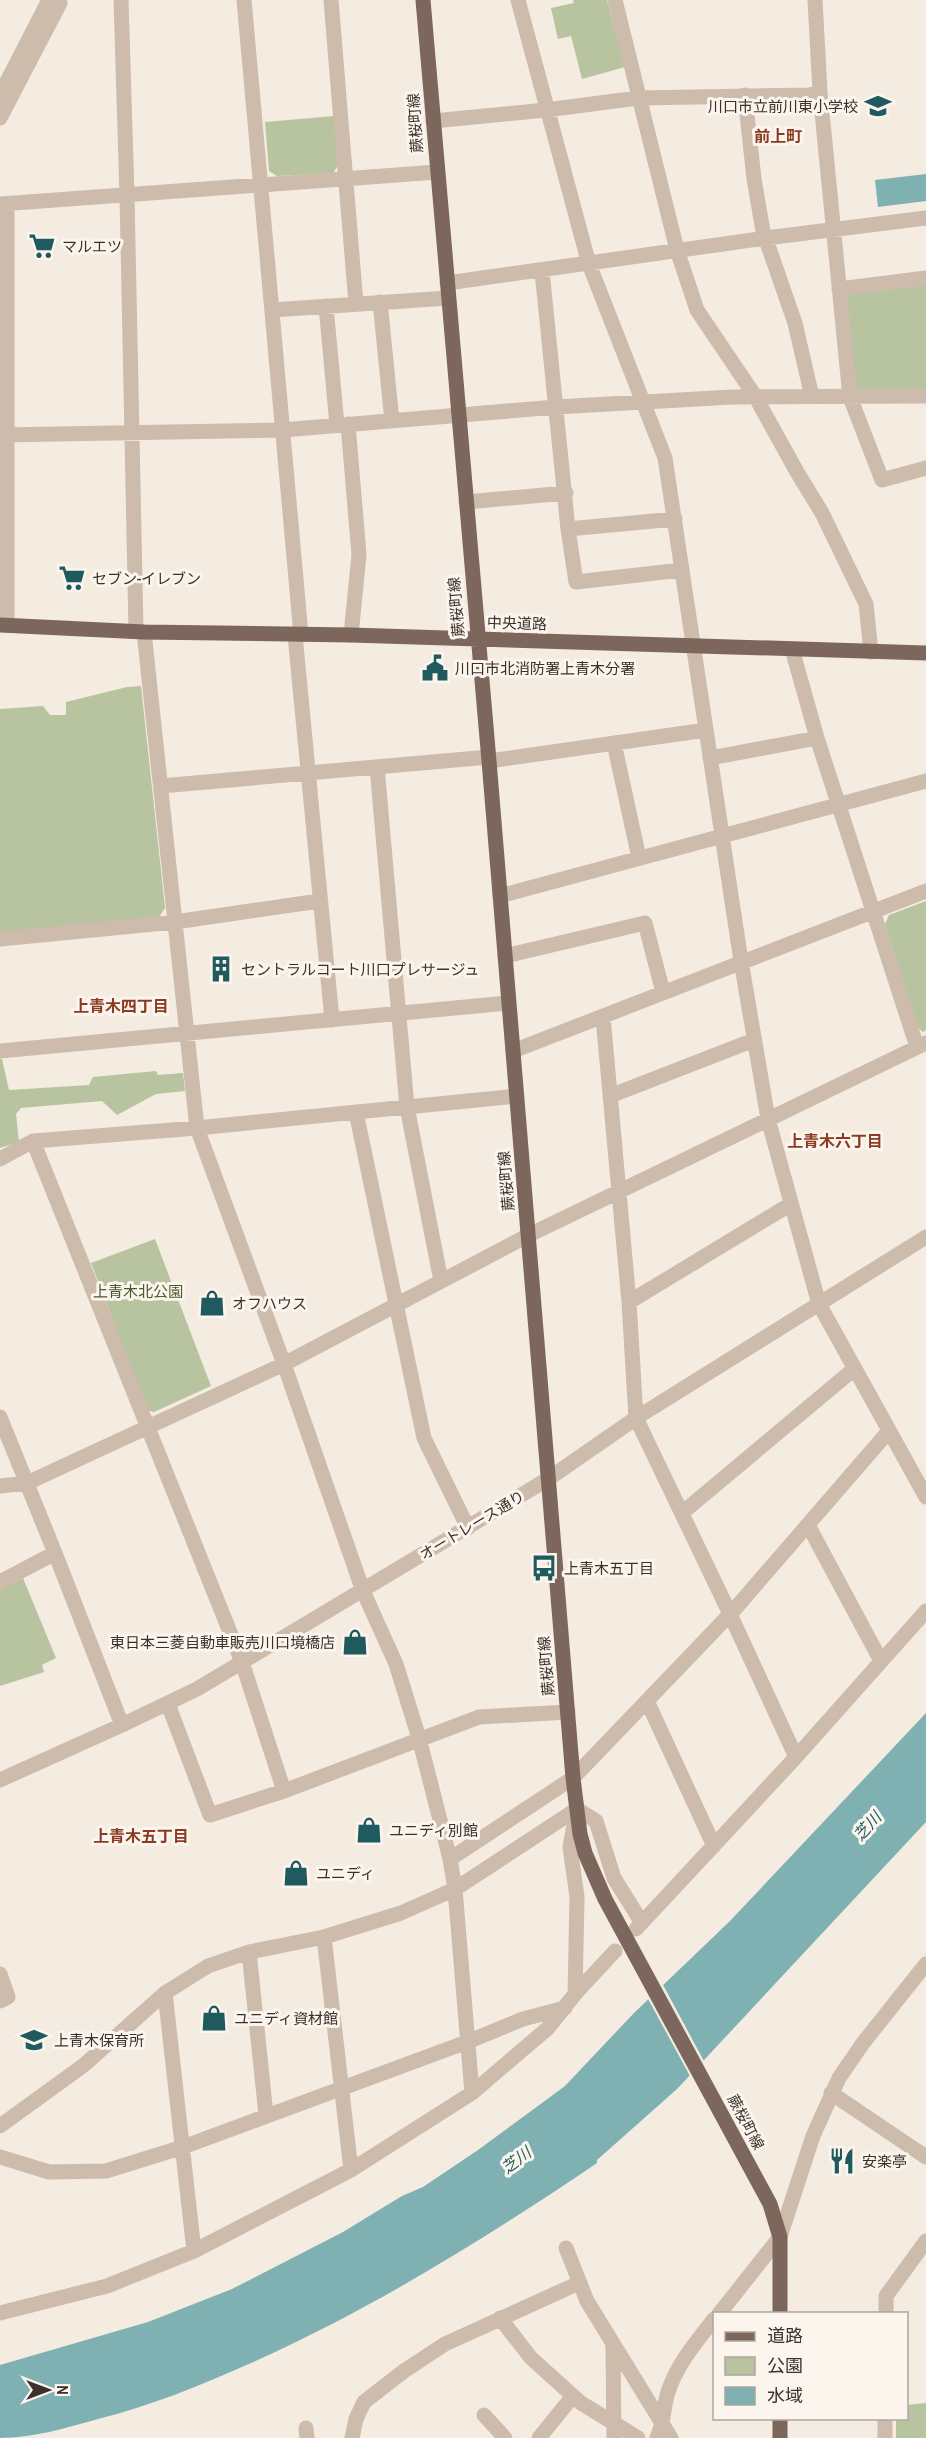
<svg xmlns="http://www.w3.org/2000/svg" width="926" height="2438" viewBox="0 0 926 2438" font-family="'Archivo Narrow','Noto Sans JP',sans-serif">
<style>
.green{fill:#b8c4a0}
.water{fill:#7fb0b2}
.pier{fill:#f4ebe1}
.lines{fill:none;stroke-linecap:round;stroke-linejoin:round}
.minor{stroke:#cdbbac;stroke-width:15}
.major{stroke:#7d675c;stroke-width:15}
.labels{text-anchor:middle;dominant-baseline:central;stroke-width:6;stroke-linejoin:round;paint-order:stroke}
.poi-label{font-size:15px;fill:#3b302b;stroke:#fbf5ee;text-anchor:start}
.street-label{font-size:15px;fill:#3b302b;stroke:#fbf5ee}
.park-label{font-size:15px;fill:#4a5a2e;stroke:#fbf5ee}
.neighbourhood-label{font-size:16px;font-weight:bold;fill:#8c3b22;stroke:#fbf5ee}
.water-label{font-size:16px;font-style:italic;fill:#1f5a5e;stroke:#fbf5ee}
</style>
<rect width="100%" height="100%" fill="#f4ebe1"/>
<path class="green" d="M573 0H607L625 67 582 79 571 36 558 39 551 8 574 3Z
M335 116 339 164 333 173 277 176 269 171 265 122Z
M926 284V389L858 390 854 383 846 296 849 292Z
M141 686 165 908 159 917 0 933V709L43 706 50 715H66V702L127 687Z
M926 901V1030L923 1032 917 1027 885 924 889 915Z
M0 1059H2L9 1090 89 1085 93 1077 156 1071 158 1075 183 1073 185 1091 156 1094 117 1115 102 1101 21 1108 16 1114 19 1142 0 1148Z
M155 1239 211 1386 154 1412 147 1410 91 1263Z
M23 1578 56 1658 42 1665 44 1672 0 1686V1590Z
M926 2403V2438H896V2419L906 2418 907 2405Z"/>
<path class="water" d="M926 174V201L878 207 875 180Z
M926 1713V1822L677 2089 597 2160V2163C486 2238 374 2308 251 2363 201 2385 151 2406 98 2419 65 2428 34 2438 0 2438V2365L148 2322 232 2289 343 2232 402 2196 423 2187 478 2150 565 2086 634 2013 730 1921Z"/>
<path class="pier" d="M662 1983 705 2063 691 2078 647 1997Z"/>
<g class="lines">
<path class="minor" d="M121 0 127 195 136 631
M244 0 301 635
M331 0 356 304
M518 0 589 264 665 458 741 961 768 1119 819 1304 926 1497
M615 0 677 250 697 310 755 396 797 472 822 513 866 604 871 652
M815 0 820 92 850 397 882 480 926 468
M0 95 49 0
M745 95 754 179 763 231 795 323 812 397
M0 118 60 3 59 0
M433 121 546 110 638 98 810 95 820 92
M0 204 437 172
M7 204V625
M542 271 568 529 576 582 682 570
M447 283 766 238 926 218
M839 289 926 278
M380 302 392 421
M326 306 337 425
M272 310 448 298
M348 424 359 555 351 635
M0 435 283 430 556 407 732 397 926 396
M466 502 566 493
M568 529 675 519
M144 632 197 1128 284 1364 363 1591 396 1664 419 1738 450 1859 455 1889 472 2093
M295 635 332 1020
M792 649 817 738 917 1047
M614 743 639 858
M710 758 817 738
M489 761 706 730
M377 767 407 1107 441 1281
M161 786 489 757
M500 896 926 781
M0 939 175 922 319 901
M505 956 645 923 663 992
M603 1017 629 1302 636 1418 730 1614 796 1757
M0 1051 508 1003
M513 1051 926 891
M610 1096 754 1040
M356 1112 424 1438 468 1528
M33 1141 242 1662 284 1791
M0 1159 33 1141 197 1128 517 1096
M629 1302 791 1204
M0 1417 55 1553 0 1582
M0 1486 27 1483 284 1364 529 1235 926 1043
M682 1513 854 1369
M808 1525 881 1661
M55 1553 122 1725
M647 1701 714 1846
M168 1704 210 1815 284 1791 479 1717 568 1712
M0 1780 122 1725 197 1689 548 1479 636 1418 926 1237
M450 1859 573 1778 734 1610 888 1432
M636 1929 796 1757 926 1611
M324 1937 351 2170
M249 1952 266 2115
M0 1974 8 1997 0 2001
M165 1993 194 2251
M575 1994 577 1897 570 1847 577 1809 596 1821 614 1878 642 1923
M831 2093 926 2157
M0 2126 84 2065 165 1993 208 1966 249 1952 324 1937 401 1913 455 1889 577 1809
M0 2157 49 2172 106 2171 183 2147 467 2042 523 2019 565 2008
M566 2248 587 2301 671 2438
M0 2313 107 2286 194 2251 351 2170 472 2093 548 2028 575 1994 615 1951
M719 2314 780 2237 813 2136 839 2078 863 2043 926 1964
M886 2314V2296L926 2241
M500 2318 531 2358 581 2403 638 2438
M613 2344 614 2438
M484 2415 505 2438
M885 2418V2438
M306 2428 307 2438
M352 2438 356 2419 364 2402 404 2371 445 2344 579 2283
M539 2438 573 2396
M657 2438C664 2423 663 2408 668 2392 677 2364 697 2341 714 2319"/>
<path class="major" d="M423 0 489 761 573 1778 580 1834 585 1853 605 1899 770 2204 780 2237V2314
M0 625 144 632 351 635 926 653
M780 2438V2418"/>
</g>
<defs>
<g id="school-bare" transform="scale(2.07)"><path d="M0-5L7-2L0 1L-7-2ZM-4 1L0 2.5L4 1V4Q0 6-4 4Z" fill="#1f5a5e" stroke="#fbf5ee" stroke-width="2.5" paint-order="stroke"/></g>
<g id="supermarket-bare" transform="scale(2.07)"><path d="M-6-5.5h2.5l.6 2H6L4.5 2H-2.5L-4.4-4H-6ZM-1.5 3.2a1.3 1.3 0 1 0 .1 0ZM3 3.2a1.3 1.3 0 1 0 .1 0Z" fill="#1f5a5e" stroke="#fbf5ee" stroke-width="2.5" paint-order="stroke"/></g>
<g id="civic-bare" transform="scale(2.07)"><path d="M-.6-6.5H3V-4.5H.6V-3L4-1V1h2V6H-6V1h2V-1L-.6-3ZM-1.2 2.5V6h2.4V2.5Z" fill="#1f5a5e" stroke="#fbf5ee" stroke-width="2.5" paint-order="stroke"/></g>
<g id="building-bare" transform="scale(2.07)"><path d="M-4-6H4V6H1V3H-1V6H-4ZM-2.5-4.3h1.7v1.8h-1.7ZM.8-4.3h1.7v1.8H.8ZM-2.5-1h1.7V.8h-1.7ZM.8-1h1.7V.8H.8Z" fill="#1f5a5e" stroke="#fbf5ee" stroke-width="2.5" paint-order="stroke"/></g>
<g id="shop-bare" transform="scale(2.07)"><path d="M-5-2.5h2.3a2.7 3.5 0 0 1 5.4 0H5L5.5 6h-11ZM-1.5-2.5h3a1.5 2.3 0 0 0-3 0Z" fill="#1f5a5e" stroke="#fbf5ee" stroke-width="2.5" paint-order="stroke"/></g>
<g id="bus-bare" transform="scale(2.07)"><path d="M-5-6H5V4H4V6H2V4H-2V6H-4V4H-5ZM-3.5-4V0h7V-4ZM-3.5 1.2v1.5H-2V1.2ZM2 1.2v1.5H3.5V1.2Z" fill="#1f5a5e" stroke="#fbf5ee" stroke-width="2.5" paint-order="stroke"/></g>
<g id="restaurant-bare" transform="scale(2.07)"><path d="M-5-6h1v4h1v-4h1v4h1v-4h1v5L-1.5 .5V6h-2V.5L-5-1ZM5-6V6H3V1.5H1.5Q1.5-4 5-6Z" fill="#1f5a5e" stroke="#fbf5ee" stroke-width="2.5" paint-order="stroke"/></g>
</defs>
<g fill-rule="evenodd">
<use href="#school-bare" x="878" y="106"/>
<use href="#supermarket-bare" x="42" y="246"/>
<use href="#supermarket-bare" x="72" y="578"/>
<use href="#civic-bare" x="435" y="668"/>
<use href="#building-bare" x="221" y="969"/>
<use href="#shop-bare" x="212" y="1303"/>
<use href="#bus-bare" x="544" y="1568"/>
<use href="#shop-bare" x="355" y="1642"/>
<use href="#shop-bare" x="369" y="1830"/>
<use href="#shop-bare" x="296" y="1873"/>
<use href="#shop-bare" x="214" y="2018"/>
<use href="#school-bare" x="34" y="2040"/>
<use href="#restaurant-bare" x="842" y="2161"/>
</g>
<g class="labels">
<g class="poi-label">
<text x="858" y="106" text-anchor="end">川口市立前川東小学校</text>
<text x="62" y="246">マルエツ</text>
<text x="92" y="578">セブン-イレブン</text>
<text x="455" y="668">川口市北消防署上青木分署</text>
<text x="241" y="969">セントラルコート川口プレサージュ</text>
<text x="232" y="1303">オフハウス</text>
<text x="564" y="1568">上青木五丁目</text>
<text x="335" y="1642" text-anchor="end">東日本三菱自動車販売川口境橋店</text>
<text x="389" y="1830">ユニディ別館</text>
<text x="316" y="1873">ユニディ</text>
<text x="234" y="2018">ユニディ資材館</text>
<text x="54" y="2040">上青木保育所</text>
<text x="862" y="2161">安楽亭</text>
</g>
<g class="street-label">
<text transform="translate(415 123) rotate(-94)">蕨桜町線</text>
<text transform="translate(456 607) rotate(-95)">蕨桜町線</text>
<text transform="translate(517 623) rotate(2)">中央道路</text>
<text transform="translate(506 1181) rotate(-95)">蕨桜町線</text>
<text transform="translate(472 1525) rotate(-31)">オートレース通り</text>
<text transform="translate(546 1666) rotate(-95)">蕨桜町線</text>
<text transform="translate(746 2122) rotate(62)">蕨桜町線</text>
</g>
<g class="park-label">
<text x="138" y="1291">上青木北公園</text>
</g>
<g class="neighbourhood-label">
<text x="778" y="136">前上町</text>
<text x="121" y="1006">上青木四丁目</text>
<text x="835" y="1141">上青木六丁目</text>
<text x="141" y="1836">上青木五丁目</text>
</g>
<g class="water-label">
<text transform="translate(867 1826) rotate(-48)">芝川</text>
<text transform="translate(516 2160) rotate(-37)">芝川</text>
</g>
</g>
<rect x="713" y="2312" width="195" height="108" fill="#fbf5ee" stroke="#aea6a0" stroke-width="1.5"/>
<rect x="725" y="2332" width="30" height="9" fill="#7d675c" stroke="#aea6a0" stroke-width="1.5"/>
<text x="767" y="2342" font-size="18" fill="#3b302b">道路</text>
<rect x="725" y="2357" width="30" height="18" fill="#b8c4a0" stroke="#aea6a0" stroke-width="1.5"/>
<text x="767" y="2372" font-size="18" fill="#3b302b">公園</text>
<rect x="725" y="2387" width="30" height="18" fill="#7fb0b2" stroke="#aea6a0" stroke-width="1.5"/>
<text x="767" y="2402" font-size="18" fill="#3b302b">水域</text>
<g transform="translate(48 2390) rotate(90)" stroke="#fbf5ee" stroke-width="4.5" paint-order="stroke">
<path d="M0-4.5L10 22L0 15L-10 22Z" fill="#3b302b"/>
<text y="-9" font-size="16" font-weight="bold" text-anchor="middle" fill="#3b302b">N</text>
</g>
</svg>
